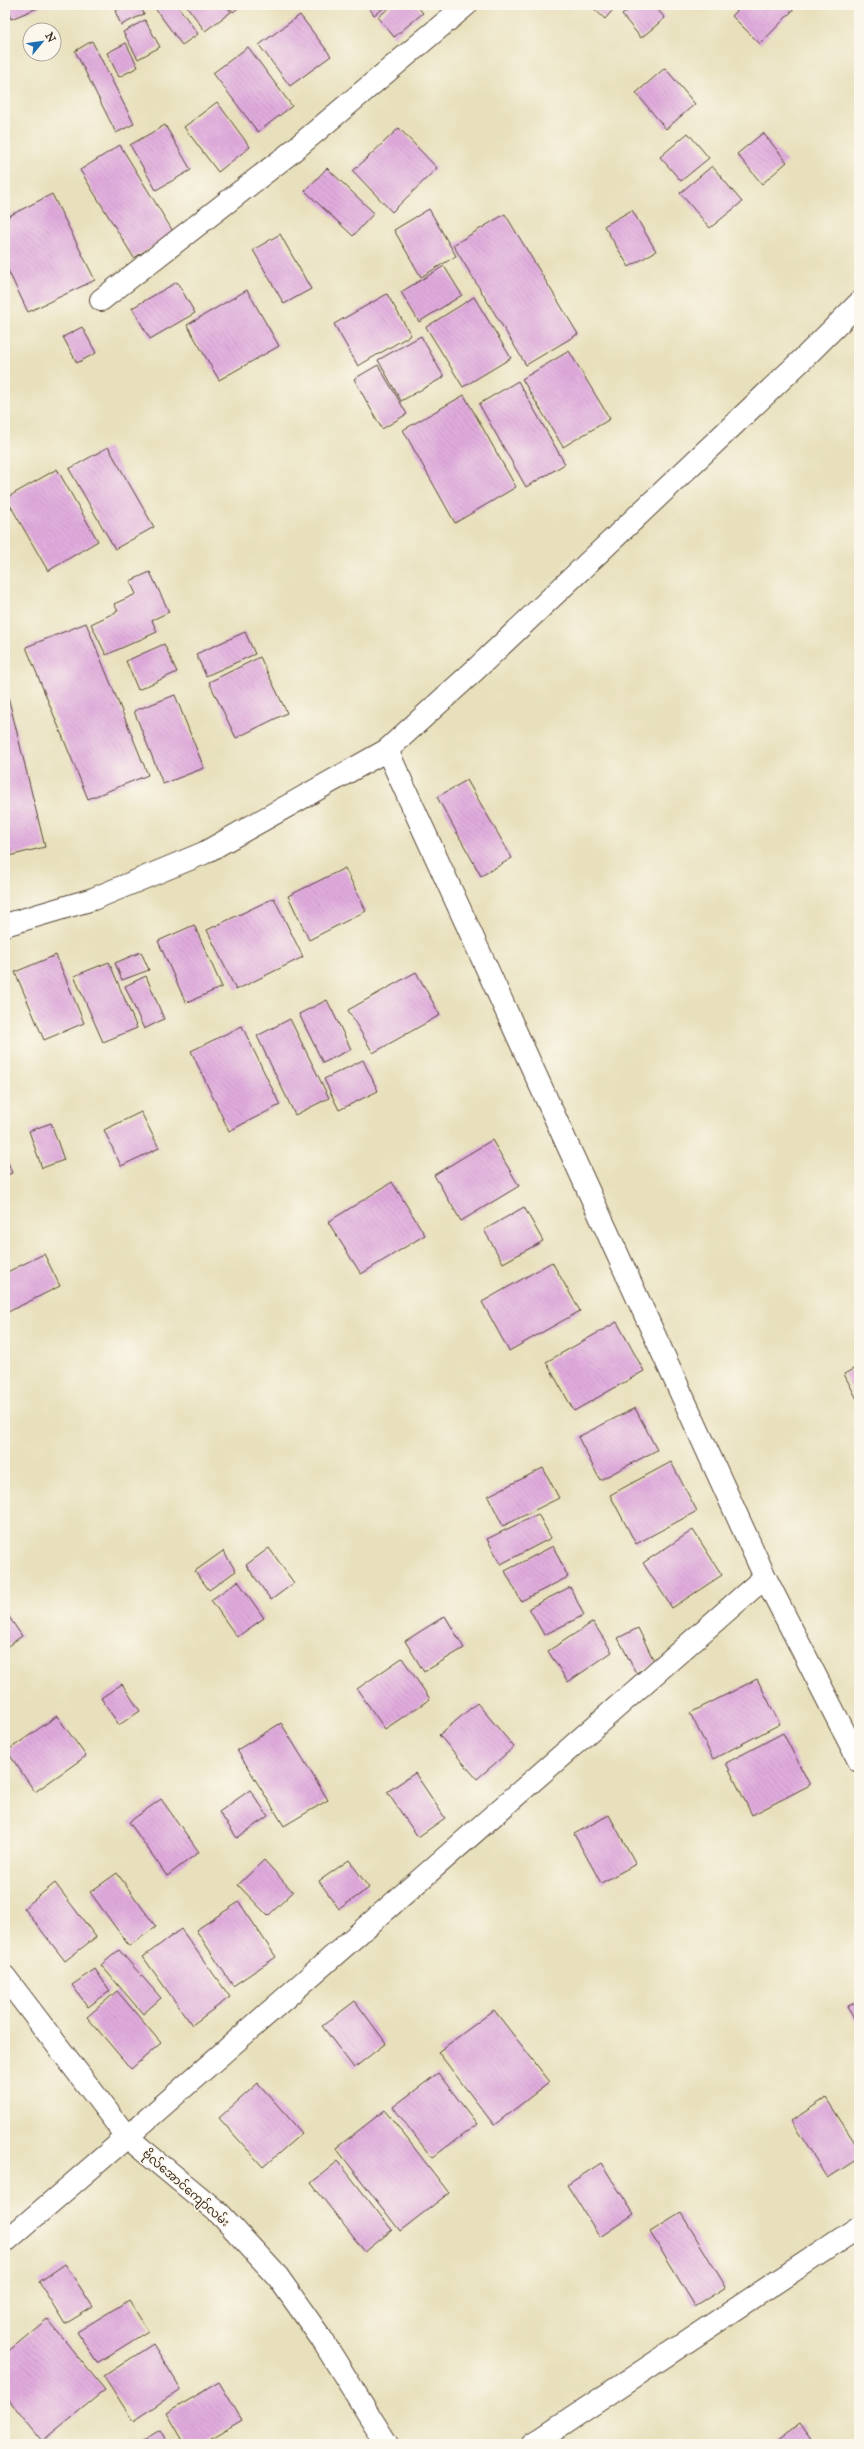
<svg xmlns="http://www.w3.org/2000/svg" width="864" height="2449" viewBox="0 0 864 2449" font-family="'IM FELL Great Primer','Noto Sans Myanmar',serif">
<style>
.building{fill:url(#building-back-hatch)}
.lines{fill:none;stroke-linecap:round;stroke-linejoin:round}
.street-casing{stroke:#554536;stroke-width:24}
.street{stroke:#fff;stroke-width:22}
.labels{text-anchor:middle;dominant-baseline:central;stroke-width:3;stroke-linejoin:round;paint-order:stroke}
.street-label{font-size:12px;fill:#3b2a1e;stroke:#fbf7ec}
</style>
<defs>
<pattern id="building-back-hatch" width="6" height="6" patternUnits="userSpaceOnUse"><rect width="6" height="6" fill="#e0abdd"/><path d="M-1 5l2 2M0 0l6 6M5-1l2 2" fill="none" stroke="#c193bd"/></pattern>
</defs>
<rect width="100%" height="100%" fill="#fbf7ec"/>
<filter id="ink" filterUnits="userSpaceOnUse"><feTurbulence type="fractalNoise" baseFrequency=".025" numOctaves="2"/><feDisplacementMap in="SourceGraphic" scale="8" xChannelSelector="R" yChannelSelector="G"/><feConvolveMatrix kernelMatrix="1 2 1 2 8 2 1 2 1" color-interpolation-filters="sRGB"/></filter>
<filter id="wash" filterUnits="userSpaceOnUse"><feTurbulence type="fractalNoise" baseFrequency=".012" numOctaves="4" result="noise"/><feDisplacementMap in="SourceGraphic" scale="16" xChannelSelector="R" yChannelSelector="G"/><feGaussianBlur stdDeviation="0.9" result="paint"/><feColorMatrix in="noise" values="0 0 0 0 0 0 0 0 0 0 0 0 0 0 0 0 0 1.4 0 .05"/><feComposite in="paint" operator="in"/></filter>
<g filter="url(#wash)">
<rect width="100%" height="100%" fill="#e8e0bc"/>
<g id="blocks">
<path class="building" d="M5 5H45L11 19Z
M129 5H140L144 14 121 25 115 11Z
M157 5H177L198 34 182 45 154 7Z
M186 5H226L231 12 205 31Z
M228 5H242L233 12Z
M367 5H388L374 15Z
M393 5H416L423 13 394 37 378 17Z
M590 5H617L605 19Z
M634 5H654L665 18 641 38 622 15Z
M743 5H798L760 44 732 16Z
M300 15 331 56 290 86 259 45Z
M145 20 160 47 138 59 123 32Z
M92 41 134 124 116 133 75 51Z
M126 43 138 67 119 77 107 53Z
M248 47 292 106 258 132 213 73Z
M665 68 695 104 666 129 636 93Z
M217 102 250 147 218 172 184 127Z
M165 125 191 170 156 190 130 145Z
M399 128 437 168 392 212 353 171Z
M688 133 709 158 681 181 660 157Z
M763 133 787 162 762 184 737 154Z
M120 145 174 233 134 258 80 170Z
M712 166 742 202 710 228 680 193Z
M327 168 374 213 353 236 305 191Z
M52 194 95 280 28 312 5 264V218Z
M429 209 456 256 421 277 394 230Z
M632 210 656 251 629 267 604 226Z
M505 214 578 334 526 365 453 245Z
M280 234 311 289 284 304 253 250Z
M444 266 462 295 419 322 401 292Z
M177 282 195 313 150 339 132 308Z
M247 290 279 346 219 380 187 325Z
M387 294 411 335 358 366 334 324Z
M474 297 511 358 463 387 426 327Z
M82 327 96 353 77 363 63 337Z
M421 336 444 377 401 401 378 360Z
M569 351 610 419 563 447 522 379Z
M378 365 407 414 382 429 354 379Z
M518 381 565 464 526 487 479 404Z
M464 395 516 487 455 523 403 430Z
M108 447 154 527 115 549 69 469Z
M57 469 98 541 48 571 6 498Z
M150 572 169 612 152 620 157 632 106 655 91 624 118 611 114 604 136 594 130 581Z
M86 623 148 775 88 799 26 647Z
M245 632 255 654 206 676 196 654Z
M164 644 177 672 138 690 126 661Z
M260 657 287 713 236 738 209 682Z
M7 692 45 847 5 857V693Z
M175 695 204 768 163 784 134 711Z
M467 780 512 858 481 876 437 797Z
M345 868 366 911 309 940 288 896Z
M274 898 303 957 236 990 207 930Z
M194 925 222 987 186 1003 158 941Z
M141 952 149 970 122 980 115 963Z
M56 955 84 1023 44 1040 15 972Z
M109 962 137 1028 103 1042 74 976Z
M416 972 440 1015 373 1053 348 1010Z
M146 976 164 1019 144 1029 125 986Z
M327 1000 351 1049 323 1063 299 1014Z
M290 1019 329 1098 295 1115 257 1036Z
M242 1026 280 1105 229 1131 191 1051Z
M363 1060 378 1091 339 1110 324 1079Z
M141 1112 159 1148 121 1166 104 1130Z
M51 1123 64 1160 42 1168 29 1131Z
M492 1140 519 1186 461 1221 434 1175Z
M5 1154 12 1173 5 1176Z
M392 1182 425 1235 361 1274 328 1222Z
M524 1207 543 1241 503 1263 484 1230Z
M44 1254 60 1286 6 1313 5 1273Z
M552 1262 580 1311 509 1351 482 1302Z
M617 1322 644 1371 574 1411 546 1362Z
M859 1366V1403L844 1374Z
M635 1408 657 1450 600 1480 578 1437Z
M671 1462 697 1511 636 1544 610 1495Z
M543 1468 559 1498 503 1526 488 1496Z
M538 1514 551 1538 501 1564 487 1539Z
M693 1530 722 1575 672 1608 643 1563Z
M553 1546 568 1577 521 1601 505 1571Z
M269 1548 294 1583 271 1600 246 1565Z
M223 1551 236 1571 209 1590 195 1571Z
M238 1581 264 1618 237 1637 211 1600Z
M570 1587 584 1615 544 1635 529 1608Z
M5 1611 22 1636 5 1648Z
M445 1616 464 1648 424 1672 405 1641Z
M593 1622 612 1652 568 1682 548 1651Z
M638 1628 655 1663 636 1673 618 1638Z
M402 1658 430 1699 385 1729 357 1689Z
M757 1679 780 1724 713 1759 690 1713Z
M122 1684 140 1711 119 1725 101 1698Z
M477 1703 514 1747 477 1779 439 1735Z
M57 1716 86 1756 35 1792 7 1751Z
M281 1723 328 1800 284 1826 237 1750Z
M783 1733 810 1785 752 1815 726 1763Z
M415 1773 445 1818 418 1837 387 1792Z
M250 1790 268 1816 237 1838 219 1812Z
M161 1799 199 1852 167 1876 129 1822Z
M609 1815 636 1864 601 1883 574 1834Z
M264 1860 293 1892 268 1916 238 1885Z
M349 1860 369 1888 339 1909 319 1881Z
M117 1873 156 1927 129 1946 90 1892Z
M55 1883 96 1937 65 1961 24 1908Z
M239 1902 276 1957 233 1986 196 1930Z
M181 1929 230 1997 192 2025 143 1957Z
M119 1950 161 1998 143 2014 101 1965Z
M95 1969 110 1991 88 2007 72 1985Z
M117 1991 161 2043 131 2069 87 2017Z
M859 2000V2027L847 2007Z
M355 2001 386 2043 354 2068 322 2026Z
M494 2010 550 2082 494 2125 438 2052Z
M438 2073 477 2124 432 2158 393 2107Z
M258 2083 302 2133 263 2167 219 2118Z
M826 2098 859 2149V2158L828 2178 791 2121Z
M385 2110 449 2193 400 2231 336 2148Z
M338 2161 392 2230 365 2252 311 2183Z
M601 2163 634 2214 600 2237 567 2185Z
M681 2213 726 2287 695 2306 650 2232Z
M65 2264 93 2307 65 2324 39 2282Z
M129 2300 148 2331 97 2363 77 2332Z
M47 2319 105 2390 42 2441 5 2395V2354Z
M153 2344 181 2389 133 2421 104 2376Z
M219 2382 242 2420 202 2444H185L167 2413Z
M800 2424 814 2444H772Z
M160 2430 168 2444H137Z"/>
</g>
</g>
<g filter="url(#ink)">
<use href="#blocks" fill-opacity="0" stroke="#554536" stroke-width="1"/>
<g class="lines">
<g class="street-casing">
<path id="street" d="M101 300 289 154 466 5
M387 750 765 1577 859 1761
M5 925 93 899 204 853 387 750 475 670 805 357 859 303
M5 1977 127 2137 220 2214 278 2277 321 2338 387 2444
M5 2242 127 2137 765 1577
M533 2444 859 2227"/>
</g>
<use href="#street" class="street"/>
</g>
</g>
<g class="labels">
<g class="street-label">
<text transform="translate(186 2188) rotate(41)">ဗိုလ်အောင်ကျော်လမ်း</text>
</g>
</g>
<rect width="864" height="2449" fill="none" stroke="#fbf7ec" stroke-width="20"/>
<g transform="translate(42 42) rotate(61)"><circle r="19" fill="#fbf7ec" stroke="#aea59a"/>
<path d="M0-3L7 15L0 10L-7 15Z" fill="#1f6fb2"/>
<text y="-6" font-size="11" font-weight="bold" text-anchor="middle" fill="#3b2a1e">N</text>
</g>
</svg>
